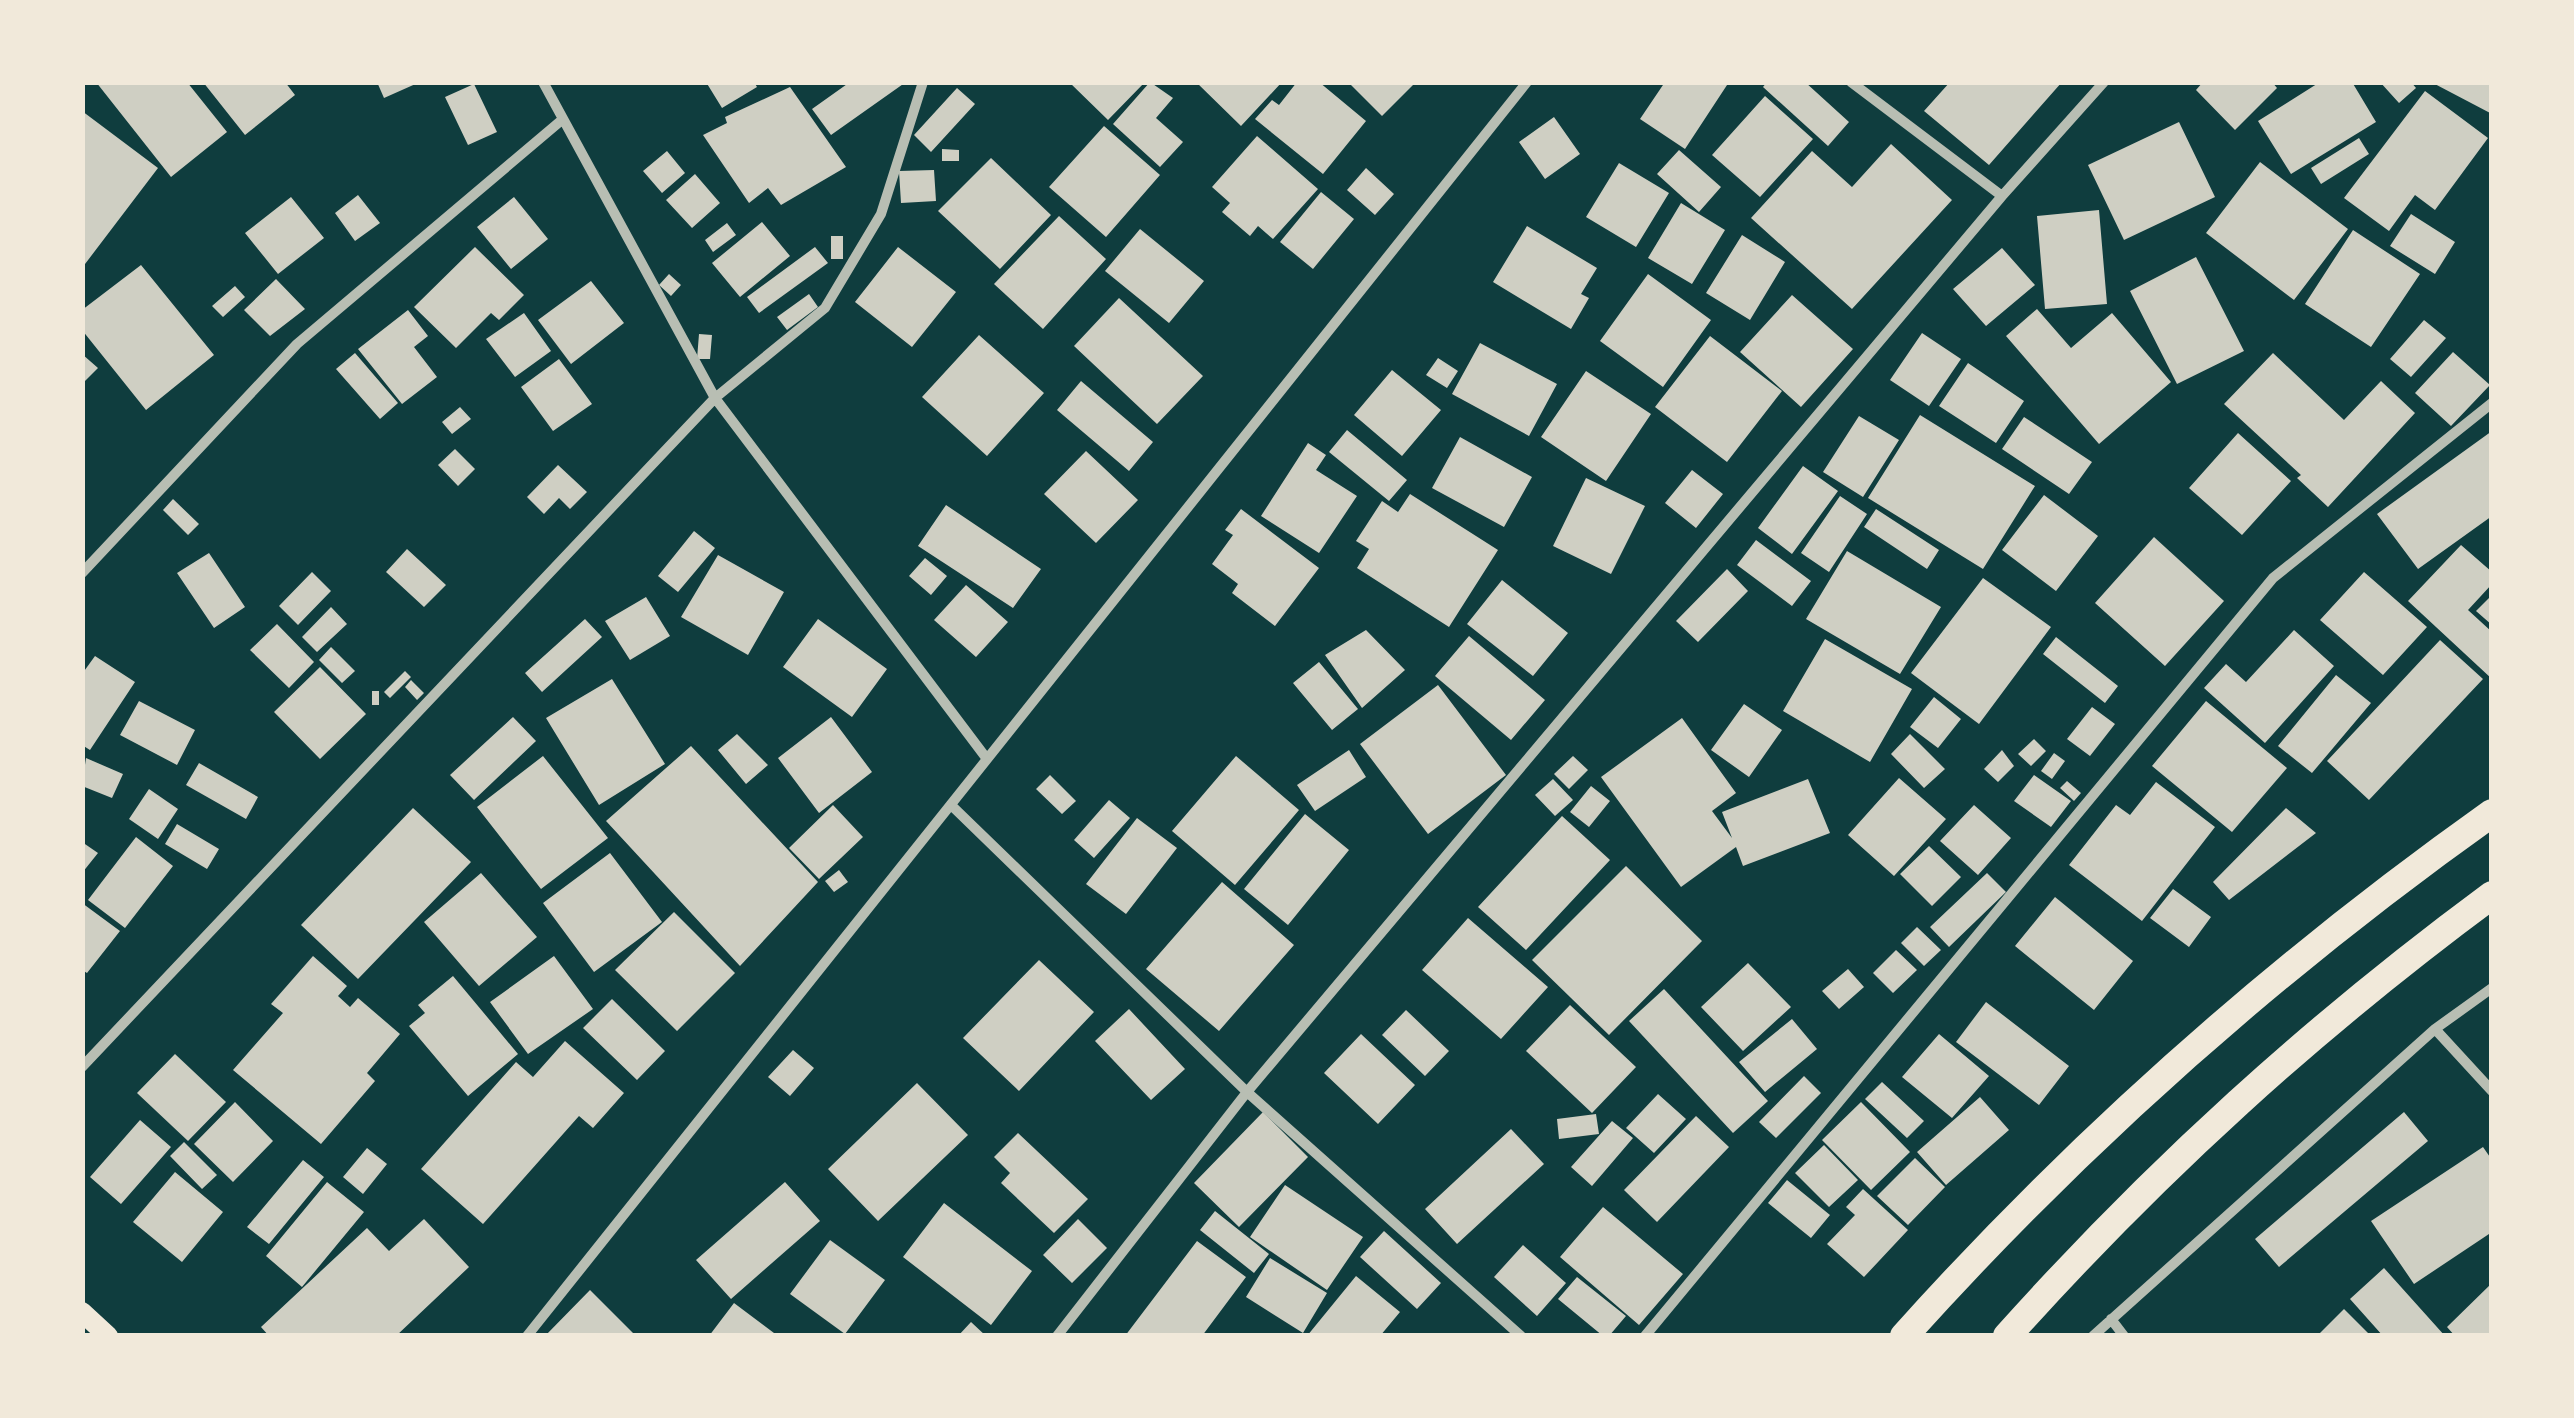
<svg xmlns="http://www.w3.org/2000/svg" width="2574" height="1418" viewBox="0 0 2574 1418" font-family="'Nunito Sans',sans-serif">
<style>
.building{fill:#cfcfc3}
.lines{fill:none;stroke-linecap:round;stroke-linejoin:round}
.minor{stroke:#b8beb3;stroke-width:10}
.secondary{stroke:#f1e9da;stroke-width:20}
.trunk{stroke:#f1e9da;stroke-width:28}
</style>
<rect width="100%" height="100%" fill="#0f3d3e"/>
<path class="building" d="M96 82H187L227 132 171 177Z
M203 82H285L295 95 245 135Z
M377 82H420L384 98Z
M706 82H754L757 87 722 108Z
M850 82H906L831 135 812 109Z
M1069 82H1145L1108 120Z
M1150 82 1173 98 1156 118 1183 142 1160 167 1113 124Z
M1196 82H1282L1241 126Z
M1297 82H1319L1366 121 1323 174 1255 119 1272 100 1279 105Z
M1348 82H1416L1382 116Z
M1665 82H1729L1685 149 1640 119Z
M1767 82H1805L1849 122 1828 146 1763 87Z
M1950 82H2062L1989 165 1924 111Z
M2203 82H2272L2277 88 2235 130 2196 90Z
M2320 82H2352L2376 122 2291 174 2258 121Z
M2380 82H2411L2416 88 2399 103Z
M2431 82H2492V114Z
M474 84 497 132 468 145 445 97Z
M790 87 846 167 781 205 768 188 749 203 703 135 727 123 725 117Z
M957 88 975 104 931 152 914 135Z
M2425 91 2488 138 2435 210 2415 195 2389 231 2344 198Z
M1765 96 1813 139 1760 197 1712 155Z
M82 111 158 168 82 268Z
M1554 117 1580 154 1545 179 1519 142Z
M2179 122 2215 197 2124 240 2088 165Z
M1104 126 1160 175 1106 237 1049 187Z
M1257 136 1318 189 1273 239 1258 226 1250 236 1222 212 1230 203 1212 187Z
M2359 138 2369 154 2321 184 2311 168Z
M1891 144 1952 200 1852 309 1751 218 1812 151 1852 187Z
M942 149 959 150V161H942Z
M1679 150 1721 187 1699 212 1657 174Z
M667 151 685 173 662 193 643 171Z
M991 158 1051 215 1000 269 938 211Z
M2260 162 2348 229 2294 300 2206 233Z
M1619 163 1669 193 1636 247 1586 217Z
M1366 168 1394 194 1375 215 1347 190Z
M934 170 936 201 901 203 899 171Z
M695 174 720 203 692 228 666 200Z
M1321 192 1354 219 1313 269 1280 242Z
M358 195 380 223 355 241 335 213Z
M291 197 324 238 278 274 245 233Z
M514 197 548 239 511 269 477 227Z
M1681 203 1725 230 1692 284 1648 258Z
M2099 210 2107 304 2045 309 2037 216Z
M2411 214 2455 242 2435 274 2390 246Z
M1059 216 1106 259 1043 329 994 284Z
M762 222 790 256 740 297 712 263Z
M727 223 736 235 713 252 705 240Z
M1527 226 1597 268 1581 294 1589 298 1571 329 1493 282Z
M1140 229 1204 281 1169 323 1105 271Z
M2353 230 2420 274 2371 347 2305 304Z
M1742 235 1785 262 1750 320 1706 293Z
M831 236H843V259H831Z
M475 247 524 295 499 320 491 313 456 348 414 307Z
M815 247 828 263 759 313 747 297Z
M898 247 956 292 912 347 855 302Z
M2002 248 2035 285 1986 326 1953 289Z
M2196 257 2244 351 2177 384 2130 291Z
M141 265 214 355 146 410 82 330V310Z
M669 274 681 285 671 296 659 285Z
M1648 274 1711 320 1663 387 1600 341Z
M276 279 305 309 270 336 244 310Z
M591 281 624 323 571 364 538 320Z
M235 286 245 297 223 317 212 306Z
M809 294 818 307 787 330 777 317Z
M1792 295 1853 349 1801 407 1740 352Z
M1119 298 1203 376 1157 424 1074 346Z
M2037 309 2071 348 2112 313 2171 382 2099 444 2006 336Z
M408 310 428 336 414 347 437 377 402 404 358 349Z
M524 313 551 351 515 377 486 339Z
M2424 320 2446 338 2411 377 2390 359Z
M1922 333 1961 359 1929 406 1890 380Z
M699 334 712 335 710 359H697Z
M979 335 1044 393 987 456 922 397Z
M1710 336 1782 391 1727 462 1655 407Z
M1480 343 1557 384 1529 436 1452 394Z
M2453 352 2490 385 2451 426 2415 393Z
M355 353 398 403 380 419 336 369Z
M2273 353 2344 420 2381 381 2415 413 2328 507 2297 478 2301 475 2224 404Z
M82 354 98 368 82 384Z
M1438 358 1458 371 1447 388 1426 375Z
M559 359 592 404 553 431 521 387Z
M1968 363 2024 401 1996 443 1939 406Z
M1392 370 1441 410 1402 456 1354 415Z
M1586 371 1651 414 1606 481 1541 437Z
M1081 381 1153 442 1129 471 1057 410Z
M460 407 471 419 452 434 442 422Z
M1920 415 2035 486 1983 569 1868 498Z
M1859 416 1899 440 1863 497 1823 472Z
M2024 417 2092 462 2069 494 2002 449Z
M1347 430 1407 480 1389 501 1329 452Z
M2492 431V516L2418 569 2377 514Z
M2238 433 2291 481 2242 535 2189 488Z
M1460 437 1532 477 1504 527 1432 488Z
M1308 443 1326 455 1316 470 1357 496 1319 553 1261 516Z
M455 449 475 469 458 486 438 465Z
M1086 451 1138 500 1096 543 1044 494Z
M558 465 587 492 570 509 559 498 544 514 527 497Z
M1803 466 1838 491 1792 554 1758 528Z
M1692 470 1723 494 1696 528 1665 503Z
M1586 478 1645 506 1611 574 1553 546Z
M1410 494 1498 550 1449 627 1357 568 1369 549 1356 541 1382 501 1398 512Z
M2044 495 2098 536 2056 591 2002 550Z
M1840 496 1867 514 1829 572 1801 553Z
M173 499 199 524 188 535 163 510Z
M946 505 1041 569 1013 608 918 546Z
M1241 509 1319 568 1275 626 1232 593 1238 584 1212 564 1233 535 1225 530Z
M1876 509 1939 550 1927 569 1864 527Z
M694 531 715 548 678 592 658 576Z
M2154 537 2224 601 2165 666 2095 603Z
M1756 540 1811 581 1792 606 1737 565Z
M2461 545 2492 572V584L2468 610 2492 632V679L2408 601Z
M407 549 446 585 424 607 386 572Z
M1847 551 1941 607 1900 674 1806 619Z
M209 553 245 607 214 628 177 573Z
M718 555 784 592 748 655 681 617Z
M925 558 947 576 931 595 909 576Z
M1727 569 1748 591 1698 642 1676 621Z
M312 572 331 591 298 625 279 606Z
M2364 572 2427 627 2383 675 2320 620Z
M1983 578 2051 627 1979 724 1911 673Z
M1502 580 1568 633 1533 676 1467 624Z
M966 585 1008 622 976 657 934 620Z
M2492 595V625L2476 611Z
M646 597 670 636 630 660 605 621Z
M331 607 347 624 317 652 302 637Z
M585 619 602 637 542 692 525 673Z
M818 619 887 669 852 717 783 667Z
M277 624 314 662 289 688 250 650Z
M1366 630 1405 670 1362 708 1325 655Z
M2294 630 2334 666 2265 743 2204 688 2226 664 2246 682Z
M1469 636 1545 700 1511 740 1435 676Z
M2056 637 2118 686 2105 703 2043 654Z
M1825 639 1912 689 1870 762 1783 711Z
M2440 640 2483 679 2369 800 2327 761Z
M331 647 355 671 342 683 319 660Z
M95 656 135 682 90 750 82 745V674Z
M1319 662 1358 709 1332 730 1293 683Z
M320 667 366 714 320 759 274 712Z
M405 671 411 677 390 698 384 692Z
M2336 675 2371 703 2312 773 2278 746Z
M612 679 665 764 599 805 546 718Z
M411 680 424 693 417 700 405 687Z
M1438 685 1506 775 1428 834 1360 744Z
M372 691H379V705H372Z
M1934 697 1961 719 1938 748 1910 727Z
M139 701 195 730 177 765 120 735Z
M2206 701 2287 768 2232 832 2152 766Z
M1744 704 1782 730 1749 777 1711 750Z
M2092 707 2115 724 2090 756 2067 739Z
M513 717 536 741 474 800 450 775Z
M831 717 872 772 819 813 778 758Z
M1682 718 1736 793 1712 811 1732 838 1722 812 1808 779 1830 833 1743 866 1736 847 1681 887 1601 777Z
M737 734 768 765 746 784 718 750Z
M1910 734 1945 769 1924 788 1891 754Z
M2034 739 2046 751 2031 766 2018 754Z
M691 746 818 882 740 966 606 821Z
M1349 750 1366 777 1315 811 1297 785Z
M2002 750 2014 766 1998 782 1984 769Z
M2054 753 2065 761 2052 779 2041 771Z
M543 756 608 838 541 889 477 807Z
M1236 756 1299 810 1235 885 1172 831Z
M1573 756 1588 770 1569 789 1554 774Z
M86 758 123 774 112 798 82 786Z
M199 763 258 797 246 819 186 785Z
M1050 775 1076 801 1062 814 1036 789Z
M2034 775 2071 801 2051 827 2014 801Z
M1899 778 1946 819 1894 876 1848 835Z
M1553 779 1573 800 1555 816 1535 795Z
M2067 781 2081 793 2074 801 2060 788Z
M2156 782 2215 827 2142 921 2069 865 2116 805 2130 815Z
M1591 786 1610 801 1589 827 1570 812Z
M149 789 178 809 158 839 129 819Z
M1109 800 1130 818 1094 858 1074 840Z
M833 805 863 837 819 879 789 848Z
M1974 805 2011 838 1978 875 1940 841Z
M413 808 471 862 358 979 301 925Z
M2286 808 2316 833 2229 900 2213 882Z
M1305 814 1349 850 1288 925 1244 889Z
M1562 816 1610 860 1526 950 1478 907Z
M1137 818 1177 848 1126 914 1086 884Z
M177 824 219 849 207 869 165 844Z
M136 837 173 866 125 928 88 900Z
M82 842 98 853 82 873Z
M1929 846 1961 877 1932 906 1900 874Z
M610 853 662 922 594 972 543 903Z
M1626 866 1702 941 1609 1035 1532 960Z
M839 870 848 882 834 892 825 881Z
M481 873 537 937 479 986 424 922Z
M1987 873 2006 892 1949 947 1930 927Z
M1222 882 1294 945 1219 1031 1146 969Z
M2173 889 2211 917 2189 947 2150 918Z
M2055 897 2133 961 2094 1010 2015 946Z
M82 903 120 931 87 973 82 970Z
M674 912 735 973 677 1031 615 970Z
M1468 918 1548 987 1501 1039 1422 970Z
M1917 927 1941 950 1924 966 1901 943Z
M1896 950 1917 970 1893 993 1873 973Z
M313 956 347 986 338 996 350 1007 358 998 400 1034 367 1073 375 1081 321 1144 233 1070 283 1013 271 1004Z
M554 956 593 1009 528 1054 490 1002Z
M1039 960 1094 1012 1019 1091 963 1038Z
M1748 963 1791 1007 1743 1051 1701 1007Z
M1848 969 1864 987 1839 1009 1822 991Z
M453 976 518 1054 468 1096 409 1026 425 1013 418 1005Z
M1664 989 1768 1101 1733 1133 1629 1021Z
M612 999 665 1051 637 1080 583 1028Z
M1986 1002 2069 1066 2039 1105 1956 1042Z
M1570 1005 1636 1067 1592 1113 1526 1051Z
M1129 1009 1185 1069 1151 1100 1095 1041Z
M1406 1010 1449 1051 1425 1076 1382 1035Z
M1792 1019 1817 1049 1765 1092 1739 1062Z
M1361 1034 1415 1085 1378 1124 1324 1073Z
M1939 1034 1989 1076 1952 1118 1902 1077Z
M565 1041 624 1093 593 1128 579 1116 483 1224 421 1169 516 1062 533 1077Z
M793 1050 814 1068 790 1096 768 1077Z
M175 1054 226 1102 188 1141 137 1093Z
M1804 1076 1821 1093 1776 1138 1759 1122Z
M1882 1082 1924 1121 1907 1138 1865 1099Z
M917 1083 968 1135 878 1221 828 1169Z
M1658 1094 1686 1119 1654 1153 1626 1128Z
M1980 1097 2009 1130 1946 1185 1917 1152Z
M235 1102 273 1141 233 1182 194 1144Z
M1861 1102 1910 1152 1871 1190 1822 1140Z
M1263 1112 1308 1157 1239 1227 1194 1183Z
M2404 1112 2428 1141 2279 1267 2255 1239Z
M1596 1114 1599 1134 1559 1139 1557 1119Z
M1696 1116 1729 1147 1657 1222 1624 1190Z
M140 1120 171 1147 121 1204 90 1177Z
M1612 1121 1633 1138 1592 1186 1571 1167Z
M1511 1129 1544 1164 1457 1244 1425 1209Z
M1018 1133 1088 1199 1054 1233 1001 1183 1010 1173 994 1157Z
M184 1142 217 1175 202 1189 170 1156Z
M1824 1145 1858 1180 1829 1207 1795 1173Z
M2483 1147 2492 1160V1232L2414 1284 2371 1221Z
M367 1148 387 1164 363 1194 343 1177Z
M1915 1158 1945 1187 1908 1225 1877 1196Z
M303 1160 324 1177 269 1244 247 1227Z
M175 1172 223 1212 182 1262 133 1222Z
M1787 1180 1830 1215 1811 1238 1768 1203Z
M327 1182 364 1212 302 1287 266 1256Z
M785 1182 820 1221 731 1299 696 1260Z
M1285 1185 1363 1237 1327 1290 1250 1237Z
M1863 1189 1908 1230 1864 1277 1827 1244 1855 1215 1846 1207Z
M944 1203 1032 1271 991 1325 903 1257Z
M1603 1207 1683 1274 1639 1325 1560 1257Z
M1215 1211 1269 1254 1254 1273 1200 1230Z
M424 1219 469 1267 396 1336H269L261 1327 367 1228 389 1251Z
M1078 1219 1107 1248 1072 1283 1043 1255Z
M1384 1231 1441 1283 1417 1309 1360 1257Z
M830 1240 885 1280 845 1334 790 1294Z
M1197 1241 1246 1277 1202 1336H1125Z
M1523 1245 1566 1283 1537 1316 1494 1277Z
M1270 1258 1327 1293 1303 1333 1246 1297Z
M2384 1268 2445 1336H2383L2350 1299Z
M1356 1276 1400 1312 1380 1336H1307Z
M1577 1277 1626 1316 1609 1336H1603L1558 1299Z
M2492 1283V1336H2455L2447 1327Z
M590 1290 636 1336H545Z
M734 1303 778 1336H709Z
M2344 1309 2371 1336H2317Z
M971 1322 986 1336H958Z"/>
<g class="lines">
<path class="minor" d="M543 82 715 398 987 759
M1851 82 2002 196
M82 573 297 344 563 119
M951 805 1247 1092 1521 1336
M2435 1029 2492 1091
M82 1067 715 398 825 308 881 214 923 82
M2111 1319 2124 1336
M527 1336 1527 82
M1057 1336 1247 1092 2002 196 2104 82
M1645 1336 2273 578 2492 403
M2093 1336 2435 1029 2492 988"/>
<path class="secondary" d="M82 1312 108 1336"/>
<path class="trunk" d="M1904 1336C2080 1140 2278 965 2492 813
M2007 1336C2156 1170 2312 1028 2492 895"/>
</g>
<rect width="2574" height="1418" fill="none" stroke="#f1e9da" stroke-width="170"/>
</svg>
